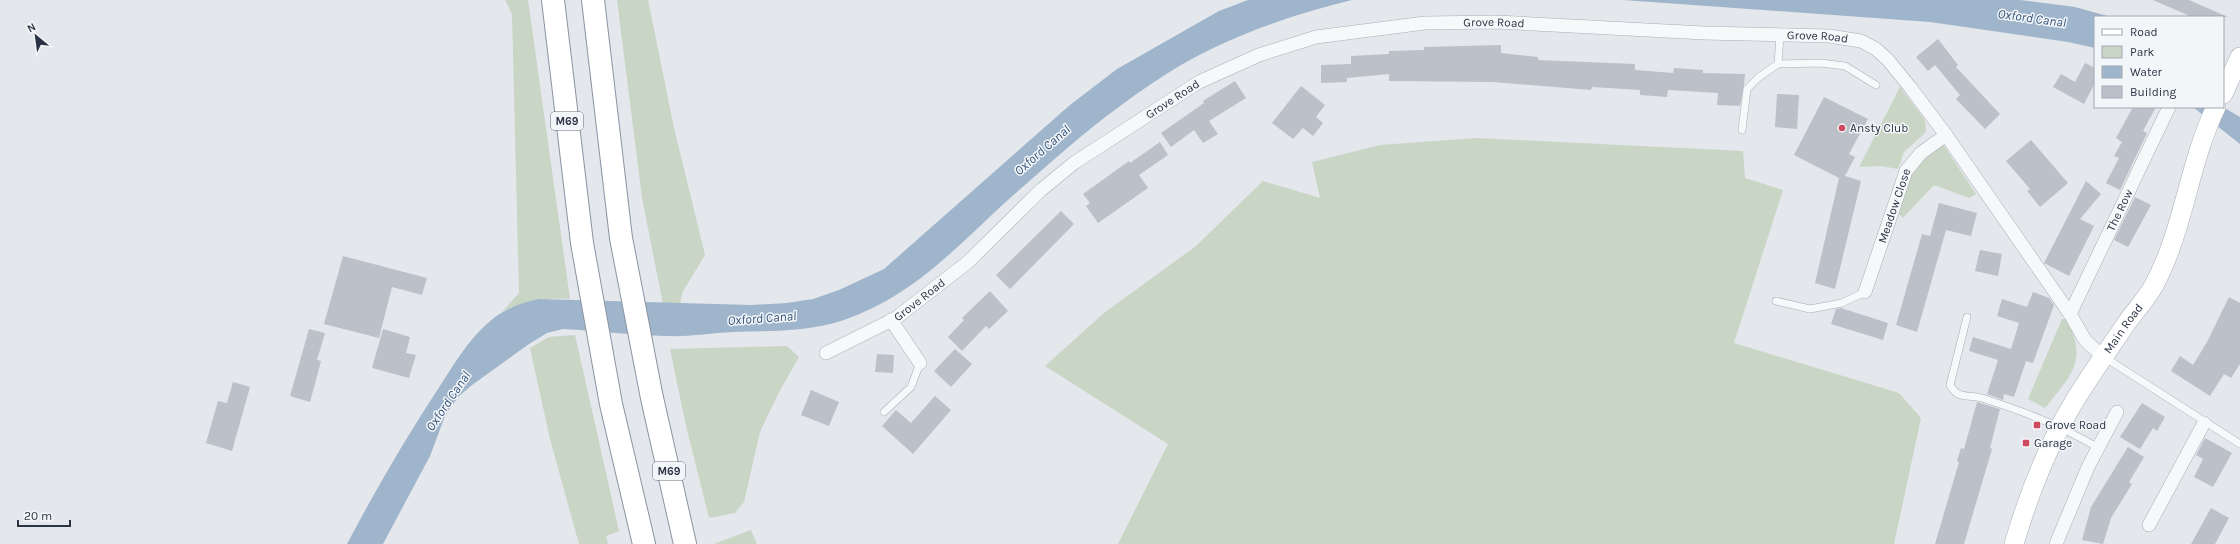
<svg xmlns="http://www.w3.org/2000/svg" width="2240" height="544" viewBox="0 0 2240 544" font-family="Karla,sans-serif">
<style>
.green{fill:#c9d5c5}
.water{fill:#9fb5cb}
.building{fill:#bbc0c9}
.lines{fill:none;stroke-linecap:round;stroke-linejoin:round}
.service-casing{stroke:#a9aeb6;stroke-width:8}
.minor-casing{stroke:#a9aeb6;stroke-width:14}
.secondary-casing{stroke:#a9aeb6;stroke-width:20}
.motorway-casing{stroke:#8b94a2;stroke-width:24}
.service{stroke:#f6f8fa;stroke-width:7}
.minor{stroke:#f6f8fa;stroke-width:13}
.secondary{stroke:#fff;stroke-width:19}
.motorway{stroke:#fff;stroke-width:22}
.poi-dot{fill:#cf4a5f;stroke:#f3f6f9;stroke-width:1.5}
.labels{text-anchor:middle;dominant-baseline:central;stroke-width:3;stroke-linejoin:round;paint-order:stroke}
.shield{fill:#f3f6f9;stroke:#676e7a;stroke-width:1}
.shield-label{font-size:11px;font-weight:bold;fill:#2b3444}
.street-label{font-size:12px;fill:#2b3444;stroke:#f3f6f9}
.poi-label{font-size:12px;fill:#2b3444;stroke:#f3f6f9;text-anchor:start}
.water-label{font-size:13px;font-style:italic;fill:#355379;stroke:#f3f6f9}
</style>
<rect width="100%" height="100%" fill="#e4e7ec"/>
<path class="green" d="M505 0H528L570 299C545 298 524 300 502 312L519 293 512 14Z
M617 0H648L674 128 705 255 682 293 680 305 663 304 642 198Z
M1900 87 1925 120 1926 132 1904 152 1898 169 1881 166 1859 167Z
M1477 138 1743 151 1745 178 1783 190 1734 343 1899 393 1921 418 1894 544H1118L1168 444 1045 366 1104 313 1196 246 1263 181 1320 198 1312 162 1380 145Z
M1939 143 1944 146 1976 194 1969 198 1934 185 1903 218 1899 214 1898 208 1909 171Z
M2062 319H2066C2089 361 2071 375 2045 408L2028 399Z
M575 335 619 531 606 536 608 544H579L550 439 530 348 549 337Z
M787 346 799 357 778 394 760 432 744 502 735 513 709 518 686 426 670 349Z
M751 530 757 544H714Z"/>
<path class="water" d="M1248 0H1352C1294 14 1233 35 1181 65 1141 89 1101 119 1065 150 1043 169 1020 189 998 209 949 255 909 297 844 320 808 332 770 331 733 332 711 333 688 337 666 336 632 335 597 331 563 329L547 333 529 344 472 385 458 397 445 416 430 456 383 544H347C375 491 405 439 438 389 453 366 467 341 488 323 503 309 520 303 539 299L751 305 787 303 813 299 839 290 884 269 1070 105 1117 69 1219 11Z
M1623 0H2020L2075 7 2111 17H2095V48L2068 42 1930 22Z
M2193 107H2223L2240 117V144Z"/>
<path class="building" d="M2153 0H2189L2228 17H2192Z
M1938 39 1958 65 1956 67 2000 114 1985 129 1956 99 1960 95 1935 65 1928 71 1916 57Z
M1501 45V53L1538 57V60L1635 64V70L1673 73 1674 68 1703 70V73L1745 74 1744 85 1740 106 1717 105 1718 93 1668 90 1667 97 1640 95V90L1592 87 1591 90 1493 82 1389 81V74L1347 78V82L1321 83V65L1351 64V56L1389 54V51L1424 50V47Z
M2085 63 2095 68V83L2084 104 2053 87 2061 74 2075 82Z
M1235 81 1246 98 1209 121 1218 134 1203 143 1194 130 1171 147 1161 133 1204 103 1203 101Z
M1301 86 1325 105 1316 117 1323 123 1313 136 1303 128 1293 139 1272 123Z
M1777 94 1799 95 1797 129 1775 127Z
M1824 97 1868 119 1849 154 1855 157 1845 176 1861 181 1835 289 1815 283 1839 178 1794 155Z
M2133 107H2156L2143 131 2147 133 2120 190 2106 183 2119 158 2114 156 2122 142 2116 138Z
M2031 140 2068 183 2040 207 2027 191 2030 189 2006 161Z
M1160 142 1168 155 1139 175 1148 188 1098 223 1086 206 1090 203 1083 194 1129 161 1130 163Z
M2086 181 2101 194 2080 219 2094 226 2069 276 2044 263Z
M2135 197 2151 205 2128 247 2114 240Z
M1939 203 1977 213 1971 236 1946 230 1917 332 1896 325 1922 234 1930 236Z
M1061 211 1074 224 1010 289 996 275Z
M1980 250 2002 254 1998 276 1975 271Z
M343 256 427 278 422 295 392 287 379 338 324 324Z
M990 291 1008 311 989 329 986 326 962 351 948 337 964 320 962 318Z
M2033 292 2049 298 2054 305 2033 363 2026 361 2014 397 2004 394 2003 400 1987 394 1998 360 1969 351 1973 337 2011 349 2019 323 1997 316 2002 299 2027 307Z
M2229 297 2240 303V364L2231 378 2224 374 2210 396 2171 371 2180 356 2193 365 2207 342Z
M1841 308 1888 323 1883 340 1831 324 1836 309Z
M309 329 325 333 317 360 321 361 310 402 290 396Z
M383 329 410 337 406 353 416 355 409 378 372 368Z
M955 349 972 364 951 387 934 371Z
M877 354 894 355 893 373 875 372Z
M233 382 250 387 232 451 206 443 218 401 227 403Z
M811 390 839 402 829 426 801 415Z
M935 396 951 410 913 454 882 426 896 410 911 423Z
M1977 402 2000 409 1990 448 1992 449 1964 544H1935L1959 462 1957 461 1961 448 1964 449Z
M2142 403 2165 417 2157 431 2153 428 2140 449 2120 437Z
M2205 438 2232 453 2213 487 2194 477 2203 459 2196 455Z
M2128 447 2144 457 2129 482 2132 484 2111 518 2103 544 2082 540 2091 507Z
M2211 508 2229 518 2215 544H2191Z"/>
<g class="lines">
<g class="service-casing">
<path id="service" d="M1780 35 1778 64 1820 63 1845 66 1876 85
M1742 130 1747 89 1759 77 1778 64
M1776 301 1810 309 1842 303 1865 292
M1967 317 1950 385C1958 400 1968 394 1982 398 2025 412 2057 424 2097 447
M2104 357 2240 444
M884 412 911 387 920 363"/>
</g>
<g class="minor-casing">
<g id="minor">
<path id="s1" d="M1865 292 1906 171 1921 153 1946 135"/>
<path id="s2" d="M2070 314 2169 107"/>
<path d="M891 320 920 363"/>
<path id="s3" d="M826 353 896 318 968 262 1041 190 1074 163 1199 82 1259 55 1316 37 1425 23 1497 22 1704 33 1829 36 1861 41 1876 49 1888 60 1910 87 1946 135 2070 314 2085 340 2103 357"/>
<path d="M2149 525 2204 423"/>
<path d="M2056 544 2088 467 2117 412"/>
</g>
</g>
<g class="secondary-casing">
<g id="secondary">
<path d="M2223 94 2240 57"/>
<path id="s4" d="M2014 544C2029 493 2049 442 2077 397 2093 371 2111 346 2128 321 2136 310 2146 299 2153 287 2184 231 2188 165 2216 107"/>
</g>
</g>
<g class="motorway-casing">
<path id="motorway" d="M553 0 582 243 611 404 644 544
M593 0 621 238 652 398 685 544"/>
</g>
<use href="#service" class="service"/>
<use href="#minor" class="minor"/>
<use href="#secondary" class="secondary"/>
<use href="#motorway" class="motorway"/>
</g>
<g class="poi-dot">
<circle cx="1842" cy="128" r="4"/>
<rect x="2033" y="421" width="8" height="8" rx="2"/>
<rect x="2022" y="439" width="8" height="8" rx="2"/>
</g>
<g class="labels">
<g class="shield">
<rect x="551" y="112" width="32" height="18" rx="3"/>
<rect x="653" y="462" width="32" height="18" rx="3"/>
</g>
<g class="shield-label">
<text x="567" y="121">M69</text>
<text x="669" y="471">M69</text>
</g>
<g class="street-label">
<text stroke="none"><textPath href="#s3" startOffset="768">Grove Road</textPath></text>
<text stroke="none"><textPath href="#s3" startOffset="1092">Grove Road</textPath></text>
<text stroke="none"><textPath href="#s3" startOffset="432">Grove Road</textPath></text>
<text stroke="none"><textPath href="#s1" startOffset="91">Meadow Close</textPath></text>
<text stroke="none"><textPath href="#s2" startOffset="115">The Row</textPath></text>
<text stroke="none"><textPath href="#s3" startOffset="108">Grove Road</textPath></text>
<text stroke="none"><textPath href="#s4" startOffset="243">Main Road</textPath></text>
</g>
<g class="poi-label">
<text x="1850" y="128">Ansty Club</text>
<text x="2045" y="425">Grove Road</text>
<text x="2034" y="443">Garage</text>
</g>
<g class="water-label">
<text transform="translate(2032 18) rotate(8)">Oxford Canal</text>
<text transform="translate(1042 150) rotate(-41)">Oxford Canal</text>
<text transform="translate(762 318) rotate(-4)">Oxford Canal</text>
<text transform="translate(448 401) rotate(-56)">Oxford Canal</text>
</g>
</g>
<rect x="2094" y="16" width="130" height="92" fill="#f3f6f9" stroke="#a3a8b1"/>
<rect x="2102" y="29" width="20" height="6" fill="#ffffff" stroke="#a3a8b1"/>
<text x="2130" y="36" font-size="12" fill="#2b3444">Road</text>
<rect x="2102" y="46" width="20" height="12" fill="#c9d5c5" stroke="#a3a8b1"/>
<text x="2130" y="56" font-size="12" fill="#2b3444">Park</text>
<rect x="2102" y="66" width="20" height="12" fill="#9fb5cb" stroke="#a3a8b1"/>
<text x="2130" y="76" font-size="12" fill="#2b3444">Water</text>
<rect x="2102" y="86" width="20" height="12" fill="#bbc0c9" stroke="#a3a8b1"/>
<text x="2130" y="96" font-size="12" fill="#2b3444">Building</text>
<g transform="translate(36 36) rotate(331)" stroke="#f3f6f9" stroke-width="3" paint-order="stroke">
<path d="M0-3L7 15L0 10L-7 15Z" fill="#2b3444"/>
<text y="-6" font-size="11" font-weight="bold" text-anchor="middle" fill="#2b3444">N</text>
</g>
<path d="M18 520v6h52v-6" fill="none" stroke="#2b3444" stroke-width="2"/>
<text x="24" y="520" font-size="12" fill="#2b3444" stroke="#f3f6f9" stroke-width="3" paint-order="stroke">20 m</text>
</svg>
